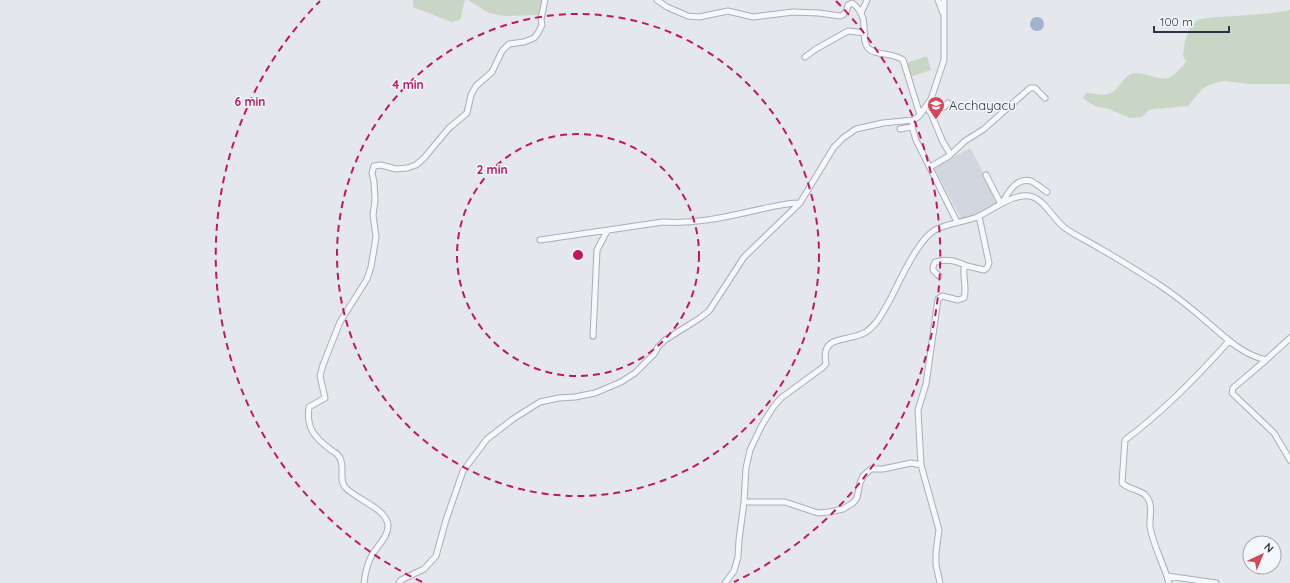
<svg xmlns="http://www.w3.org/2000/svg" width="1290" height="583" viewBox="0 0 1290 583" font-family="Quicksand,sans-serif">
<style>
.built{fill:#d2d6de}
.green{fill:#c9d6c5}
.water{fill:#9fb4cc}
.lines{fill:none;stroke-linecap:round;stroke-linejoin:round}
.street-casing{stroke:#a9aeb7;stroke-width:7}
.street{stroke:#f7f8fa;stroke-width:5}
.ring{fill:none;stroke:#c2185b;stroke-width:2;stroke-dasharray:7 5}
.labels{text-anchor:middle;dominant-baseline:central;stroke-width:3;stroke-linejoin:round;paint-order:stroke}
.poi-label{font-size:13px;fill:#2b3445;stroke:#f4f6f9;text-anchor:start}
.centre{fill:#c2185b;stroke:#f4f6f9;stroke-width:2}
.ring-label{font-size:12px;text-anchor:middle;font-weight:bold;fill:#c2185b;stroke:#f4f6f9;stroke-width:3;stroke-linejoin:round;paint-order:stroke}
</style>
<rect width="100%" height="100%" fill="#e4e7ec"/>
<path class="built" d="M970 148 999 201 965 219 961 218 934 168Z"/>
<path class="green" d="M413 0H465L460 20 452 22 413 7Z
M468 0H542L538 15 504 16 489 13Z
M1290 10V84H1250L1224 81 1215 83 1203 88 1188 106 1155 109 1149 110 1142 117 1130 118 1109 109 1098 107 1091 104 1083 98 1086 93C1094 93 1101 96 1108 94 1119 91 1121 78 1131 74 1144 69 1158 83 1170 77 1176 75 1181 67 1186 62L1183 56C1184 45 1187 26 1198 20 1203 18 1211 18 1216 17 1241 15 1266 15 1290 10Z
M927 56 931 70 910 77 906 63Z"/>
<path class="water" d="M1030 24a7 7 0 1 1 14 0a7 7 0 1 1-14 0Z"/>
<g class="lines">
<g class="street-casing">
<path id="street" d="M657 0 667 7 688 16 699 17 728 11 753 17 793 12 819 13 840 16 843 15 847 10 848 5 852 3C872 17 859 38 868 48 875 56 892 52 903 60L920 115
M938 0 943 13
M861 13 867 0
M805 57 816 49 848 31 865 33
M929 111C936 110 944 109 948 103
M930 111 942 140 950 154
M914 120 912 127 916 140 957 222
M900 129 912 127
M930 167 949 156 965 141 984 129 1030 88H1035L1045 98
M986 175 1001 204
M1002 203C1008 193 1016 177 1031 181 1036 183 1042 189 1047 192
M540 240 663 222C693 224 723 218 752 211 768 208 783 203 800 203
M939 276 933 270V267L935 262C947 258 956 261 967 266
M593 336 597 250 607 231
M1266 360 1233 388 1232 393 1274 433 1290 460
M744 502H785L818 513 829 512 843 509 853 503 857 498 860 483 863 476 871 469H883L911 463 921 465
M1167 576 1216 583
M364 583C365 574 367 565 371 557 376 547 389 536 388 525 386 508 355 499 345 487 339 480 344 469 341 461 340 456 335 452 331 450 314 437 306 428 309 407L325 398 320 376 323 365 340 322 367 279 371 267 376 237 373 215 375 201 374 182 372 173 374 166 381 165 396 169 407 168 416 165 424 158 449 128 467 113 471 95 476 86 492 72 502 51 509 44 524 42 534 38 538 33 542 25 541 19 545 0
M399 583 401 580 424 569 436 556 446 520 463 471 487 439 513 419 540 402 559 398 575 397 595 393 621 382 635 373 654 354 658 347 665 340 700 318 709 311 744 257 800 203 834 147 843 138 856 129 883 123 914 120 920 115 931 99 944 60V0
M725 583 734 571 738 557 739 540 744 502 746 468 750 450 762 425 774 406 781 398 822 368 826 364C820 333 848 343 866 332 878 324 884 310 891 298 900 280 919 237 937 229 950 223 964 222 977 217 993 210 1015 191 1033 197 1045 201 1054 220 1065 228 1076 236 1088 241 1099 248 1119 259 1139 272 1158 284 1175 295 1191 308 1206 321 1225 337 1241 354 1266 360L1290 338
M940 583 936 565V552L939 530 921 465 918 410 926 384 938 299 942 296 958 300 964 298C967 290 963 278 964 268L967 266 984 270 987 268 989 263 979 216
M1169 583C1164 565 1153 545 1150 527 1149 517 1154 505 1146 496 1140 489 1129 490 1122 483L1125 440C1164 411 1197 377 1229 341"/>
</g>
<use href="#street" class="street"/>
</g>
<g class="ring">
<circle cx="578" cy="255" r="121"/>
<circle cx="578" cy="255" r="241"/>
<path d="M422 582A362 362 0 0 1 320 1M836 1A362 362 0 0 1 734 582"/>
</g>
<defs>
<g id="school-pin" transform="scale(0.9)"><path d="M0 17L-7.5 6A9.5 9.5 0 1 1 7.5 6Z" fill="#d1495b" stroke="#f4f6f9"/><path d="M0-5L7-2L0 1L-7-2ZM-4 1L0 2.5L4 1V4Q0 6-4 4Z" fill="#fff"/></g>
</defs>
<g fill-rule="evenodd">
<use href="#school-pin" x="936" y="105"/>
</g>
<g class="labels">
<g class="poi-label">
<text x="949" y="105">Acchayacu</text>
</g>
</g>
<circle cx="578" cy="255" r="6" class="centre"/>
<g class="ring-label">
<text x="408" y="89">4 min</text>
<text x="250" y="106">6 min</text>
<text x="492" y="174">2 min</text>
</g>
<g transform="translate(1262 555) rotate(44)"><circle r="19" fill="#f4f6f9" stroke="#a4a8b1"/>
<path d="M0-3L7 15L0 10L-7 15Z" fill="#d1495b"/>
<text y="-6" font-size="11" font-weight="bold" text-anchor="middle" fill="#2b3445">N</text>
</g>
<path d="M1154 26v6h75v-6" fill="none" stroke="#2b3445" stroke-width="2"/>
<text x="1160" y="26" font-size="12" fill="#2b3445" stroke="#f4f6f9" stroke-width="3" paint-order="stroke">100 m</text>
</svg>
